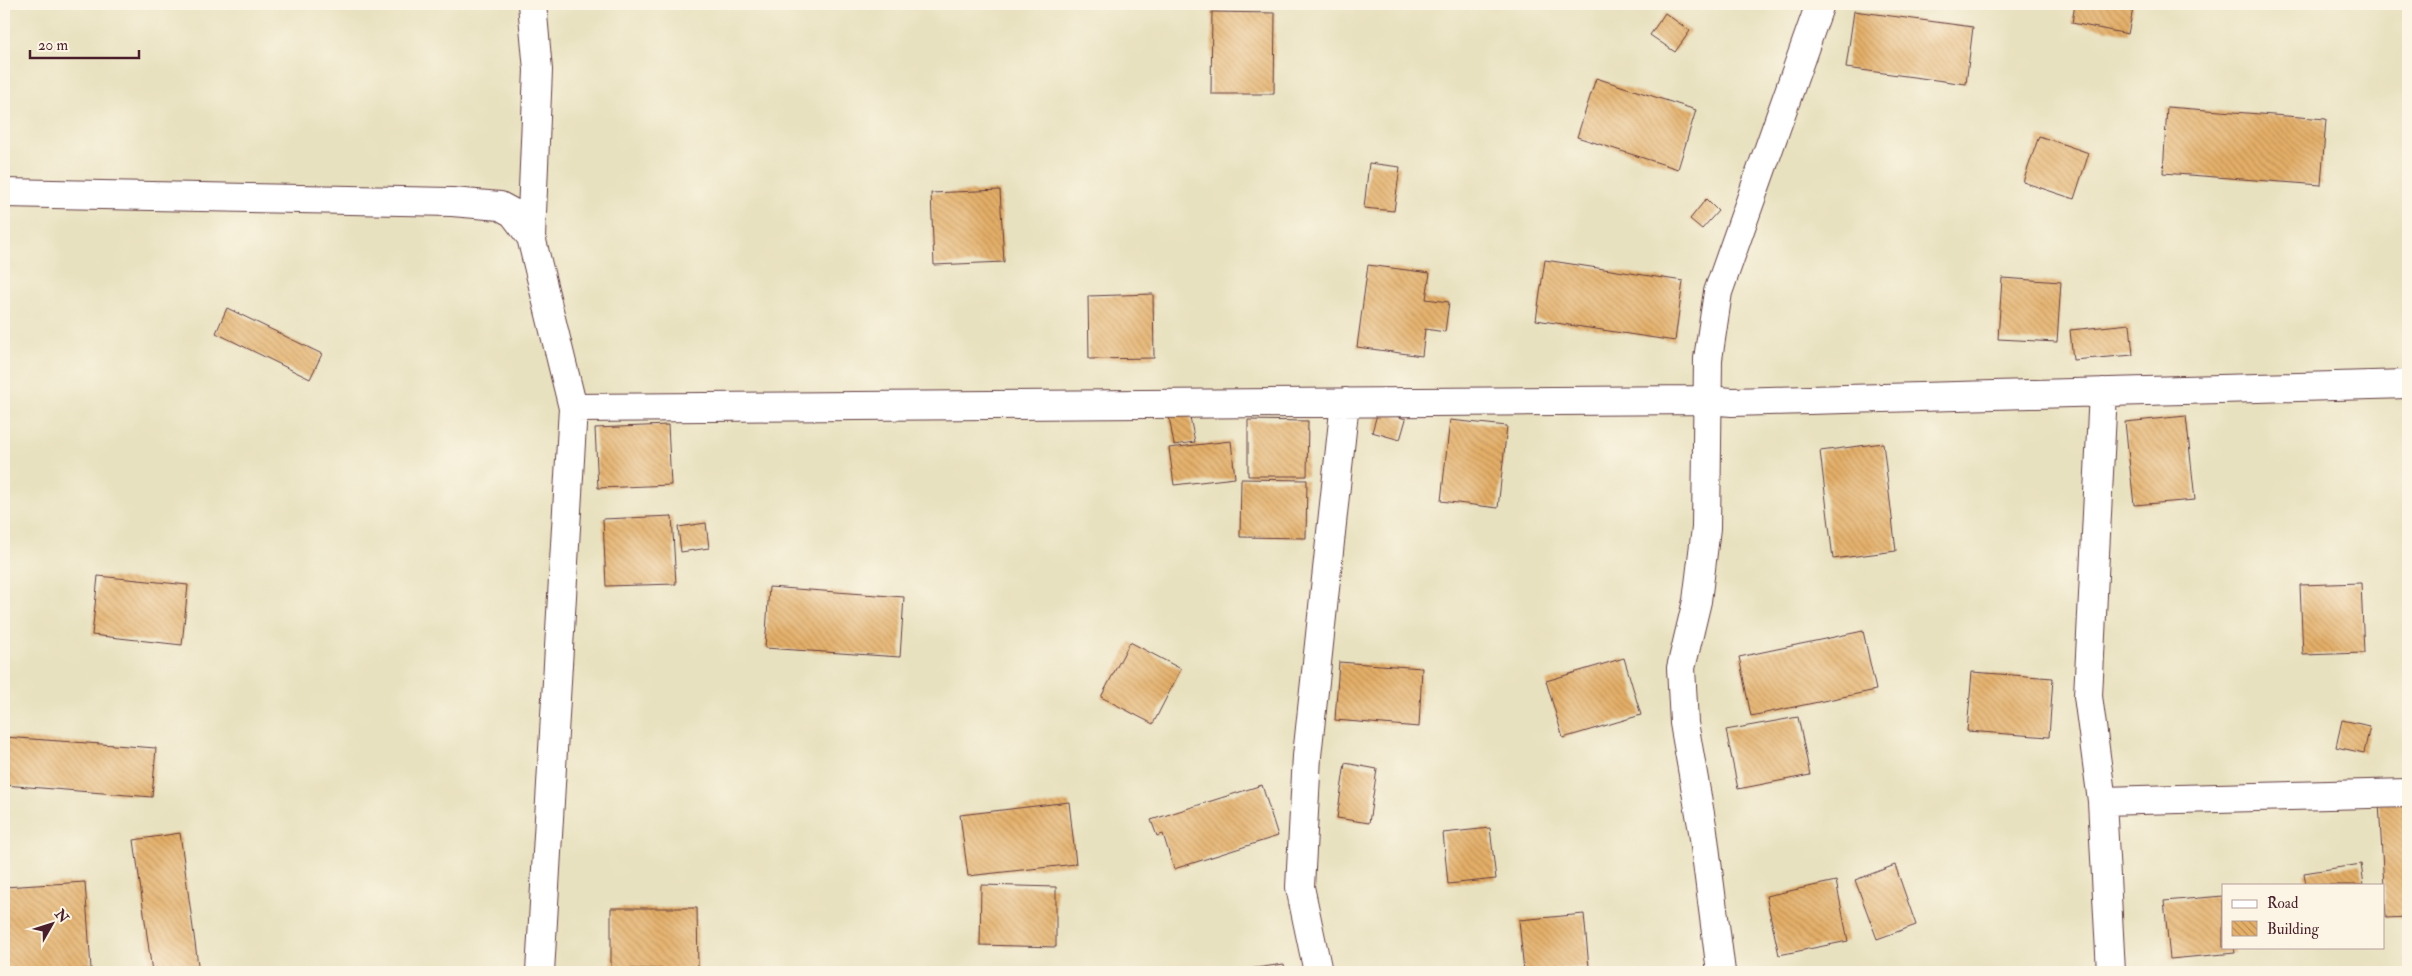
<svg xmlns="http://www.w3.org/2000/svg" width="2412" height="976" viewBox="0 0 2412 976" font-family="'IM FELL Double Pica',serif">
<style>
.building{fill:url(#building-back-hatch)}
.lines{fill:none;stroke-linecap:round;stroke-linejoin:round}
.minor-casing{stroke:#623c41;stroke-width:30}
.minor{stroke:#fff;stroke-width:28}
</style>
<defs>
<pattern id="building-back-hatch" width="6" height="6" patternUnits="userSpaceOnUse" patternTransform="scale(1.25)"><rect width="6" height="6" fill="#e4af67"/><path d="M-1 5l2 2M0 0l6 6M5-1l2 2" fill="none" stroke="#bb8e55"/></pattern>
</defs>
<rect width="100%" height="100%" fill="#fcf5e5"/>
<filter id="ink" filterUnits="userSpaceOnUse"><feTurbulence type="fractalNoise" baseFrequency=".02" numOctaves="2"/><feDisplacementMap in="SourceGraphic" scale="10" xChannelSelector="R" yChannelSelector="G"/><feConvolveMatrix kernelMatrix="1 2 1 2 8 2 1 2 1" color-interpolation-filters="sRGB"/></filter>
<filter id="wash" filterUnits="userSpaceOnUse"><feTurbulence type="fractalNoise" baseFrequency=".0096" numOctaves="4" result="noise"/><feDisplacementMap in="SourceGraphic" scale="20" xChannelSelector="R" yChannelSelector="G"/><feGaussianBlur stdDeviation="1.12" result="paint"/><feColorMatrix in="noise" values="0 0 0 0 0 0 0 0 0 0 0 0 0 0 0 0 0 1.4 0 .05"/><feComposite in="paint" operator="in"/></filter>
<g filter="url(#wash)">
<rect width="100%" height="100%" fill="#e8e1bf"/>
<g id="blocks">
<path class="building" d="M2075 4H2134L2128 34 2072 23Z
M1854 11 1973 27 1966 84 1846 68Z
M1212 12 1275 13 1274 94H1211Z
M1665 13 1690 31 1675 52 1650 35Z
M1596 78 1696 110 1678 169 1577 137Z
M2167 107 2326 119 2321 185 2163 173Z
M2039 136 2089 153 2074 199 2023 182Z
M1369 163 1400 167 1394 211 1364 208Z
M1000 190 1004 262 934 265 931 193Z
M1706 199 1718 211 1702 229 1690 219Z
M1545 260 1683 281 1675 341 1536 320Z
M1368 265 1430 273 1426 299 1449 302 1445 332 1425 329 1422 356 1357 347Z
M2002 278 2061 282 2057 342 1998 339Z
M1153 294 1154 358 1089 359 1088 296Z
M227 308 322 354 310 379 216 333Z
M2130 324 2133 355 2073 360 2070 330Z
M1188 407 1195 442 1174 445 1168 411Z
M1378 411 1406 419 1400 440 1372 432Z
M2186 416 2195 500 2134 505 2125 422Z
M1248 420 1308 421 1307 476H1248Z
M1450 420 1507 426 1498 508 1441 501Z
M668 425 671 485 598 488 595 428Z
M1231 441 1235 478 1174 485 1169 448Z
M1883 443 1896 551 1833 559 1820 451Z
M1241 479 1307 480 1306 538 1240 537Z
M672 516 676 584 606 586 603 519Z
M706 523 709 548 681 552 678 527Z
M98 576 188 585 182 645 92 635Z
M2361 583 2364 653 2303 655 2300 585Z
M769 587 904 597 900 657 765 648Z
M1863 631 1876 690 1751 716 1739 657Z
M1130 642 1181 669 1153 724 1101 697Z
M1624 658 1641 715 1563 738 1546 681Z
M1339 662 1422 668 1419 727 1335 720Z
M1972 672 2053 678 2049 737 1967 731Z
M1798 717 1810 775 1738 789 1726 730Z
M2342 720 2370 726 2364 753 2336 747Z
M4 737 156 748 152 797 4 785Z
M1345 763 1377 769 1369 823 1337 818Z
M1262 785 1278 836 1174 869 1163 834 1157 836 1151 820Z
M1069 802 1076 864 968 876 960 815Z
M2408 802V917L2386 918 2379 804Z
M1490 828 1496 879 1448 884 1443 833Z
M180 833 199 972H152L134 840Z
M2361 864 2364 885H2306L2304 873Z
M1895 865 1916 925 1877 939 1855 880Z
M1836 881 1848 941 1779 955 1766 896Z
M85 882 91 969 5 972 4 887Z
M981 885 1056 887V947L980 945Z
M2223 896V947H2234L2235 953 2170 959 2164 901Z
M611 908H697L698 969H611Z
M1584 914 1589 967 1524 972 1519 920Z
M1284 964 1285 972H1234V971Z"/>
</g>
</g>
<g filter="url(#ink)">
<use href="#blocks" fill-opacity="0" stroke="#623c41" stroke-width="1"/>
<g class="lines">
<g class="minor-casing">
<path id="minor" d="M4 193 452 202 500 206 513 213 531 237 573 408 540 972
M531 237 538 70 532 4
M2103 392 2088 696 2102 801 2111 972
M573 408 1707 400 1732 402 2408 384
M2102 801 2408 793
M1318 972 1300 887 1307 756 1345 402
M1721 972 1703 831 1684 723 1681 668 1697 601 1706 528 1708 359 1718 292 1820 4"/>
</g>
<use href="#minor" class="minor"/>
</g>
</g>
<rect width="2412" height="976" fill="none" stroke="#fcf5e5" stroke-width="20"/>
<rect x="2222" y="884" width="162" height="65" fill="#fcf5e5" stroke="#b59f9b"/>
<rect x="2232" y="900" width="25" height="8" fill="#ffffff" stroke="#b59f9b"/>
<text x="2267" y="908" font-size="15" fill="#4a1f2b">Road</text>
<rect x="2232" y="921" width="25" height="15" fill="url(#building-back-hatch)" stroke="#b59f9b"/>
<text x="2267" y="934" font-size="15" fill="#4a1f2b">Building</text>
<g transform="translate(52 924) rotate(51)" stroke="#fcf5e5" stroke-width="4" paint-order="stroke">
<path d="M0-4L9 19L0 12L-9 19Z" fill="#4a1f2b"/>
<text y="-8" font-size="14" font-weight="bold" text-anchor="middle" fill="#4a1f2b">N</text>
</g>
<path d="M30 50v8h109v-8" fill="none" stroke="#4a1f2b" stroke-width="2.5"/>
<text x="38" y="50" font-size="15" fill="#4a1f2b" stroke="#fcf5e5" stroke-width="4" paint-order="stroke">20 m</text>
</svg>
